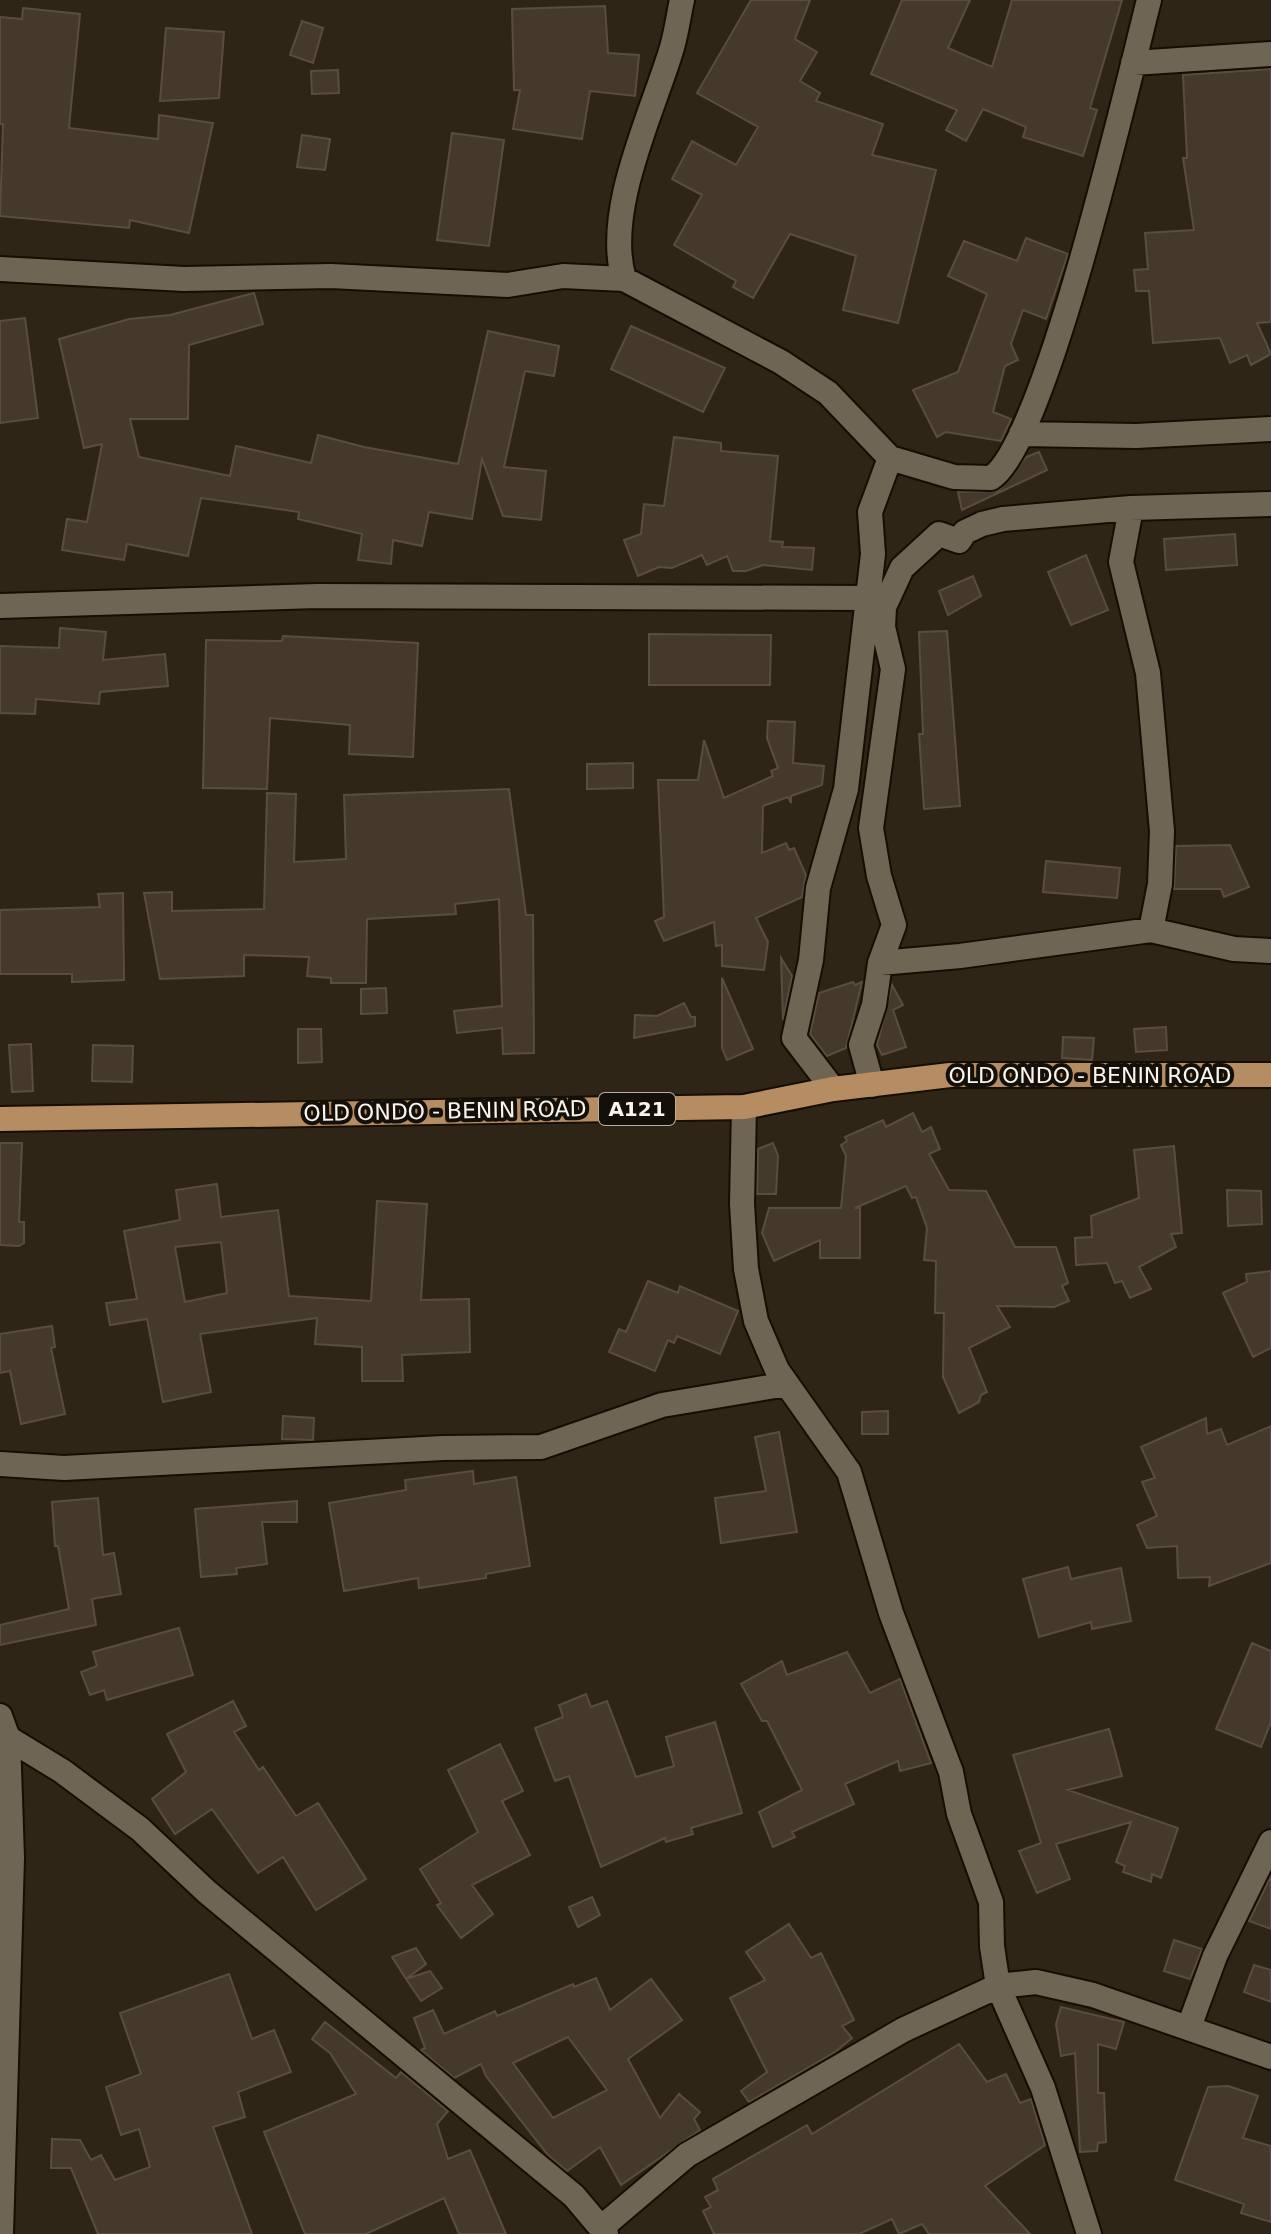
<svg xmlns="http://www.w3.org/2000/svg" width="1271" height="2234" viewBox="0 0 1271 2234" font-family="'DejaVu Sans',sans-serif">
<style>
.building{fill:#45392c;stroke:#5a4d40;stroke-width:2;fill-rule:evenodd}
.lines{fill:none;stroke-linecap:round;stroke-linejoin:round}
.street-casing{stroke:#160e03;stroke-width:28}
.secondary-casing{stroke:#160e03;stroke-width:28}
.primary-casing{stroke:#160e03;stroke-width:28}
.street{stroke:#6f6555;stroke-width:24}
.secondary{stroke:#6f6555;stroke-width:24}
.primary{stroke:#b68d63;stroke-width:24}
.labels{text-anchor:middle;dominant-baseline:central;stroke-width:8;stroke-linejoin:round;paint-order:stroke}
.shield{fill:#130f09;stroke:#b5afa7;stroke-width:2}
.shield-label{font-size:20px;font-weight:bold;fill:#faf4eb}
.street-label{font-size:22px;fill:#faf4eb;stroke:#130f09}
</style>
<rect width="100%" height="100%" fill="#2e2517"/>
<path class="building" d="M751 0H810L795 39 817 52 800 81 820 93 816 101 883 124 872 155 936 170 898 323 843 310 856 256 790 234 753 298 733 287 736 281 674 245 702 195 672 179 692 141 736 165 758 127 697 93Z
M902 0H970L948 48 992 67 1012 0H1122L1090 108 1097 110 1083 156 1023 137 1026 127 983 109 966 141 946 130 957 110 871 74Z
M605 6 608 53 639 55 635 96 590 91 582 139 513 129 520 90H514L512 9Z
M23 8 80 14 69 128 158 139 159 115 213 123 189 233 130 220 129 228 0 216 3 124H0V17L22 19Z
M302 21 323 28 313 63 290 55Z
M166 28 224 32 219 98 160 101Z
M1271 69V322L1257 323 1271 354 1251 365 1247 355 1230 363 1220 338 1153 343 1149 291H1136L1134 270 1148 269 1145 233 1194 230 1183 158H1187L1183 75Z
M338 70 339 93 312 94 311 71Z
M452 133 504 140 489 246 437 240Z
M302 135 330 139 325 170 297 167Z
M1026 238 1068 254 1046 319 1023 310 1011 344 1018 360 1005 366 993 412 1011 419 1001 441 946 432 937 437 913 390 958 372 987 294 948 276 964 241 1017 261Z
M254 293 263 324 189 345 188 419H130L139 457 230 476 236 446 311 463 318 435 364 447 458 464 488 331 559 346 554 376 525 371 504 467 546 471 541 520 503 516 482 459 472 519 429 512 422 546 393 540 391 564 358 560 362 534 298 519 299 512 201 498 188 556 127 544 124 560 62 550 67 519 87 522 102 444 84 448 59 339 129 319 170 315Z
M25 318 38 418 0 423V321Z
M631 326 725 368 703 412 611 369Z
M674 437 721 443V451L778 456 770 541 783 542 782 547 814 548 812 570 763 565 746 571H733L727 556 707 565 702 555 672 568 659 567 638 576 624 540 641 534 644 504 664 506Z
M1039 452 1047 470 962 510 958 492 998 491 1026 457Z
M1235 534 1237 565 1166 570 1164 539Z
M1086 555 1108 610 1071 625 1048 572Z
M973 576 981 596 948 615 939 591Z
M60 628 106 632 103 660 165 654 168 686 100 692 99 704 36 699 35 714 0 713V646L59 648Z
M947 631 960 806 924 809 919 734H923L919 632Z
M649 634 771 635 770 685H649Z
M283 636 418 643 413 757 349 754 350 725 270 718 267 789 203 788 206 640 282 641Z
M768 721 795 722 793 763 824 766 822 785 791 796V803L788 797 763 806 762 853 786 843 789 850 794 848 806 875 802 897 756 918 768 942 764 970 722 966V945L716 946 714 922 664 941 655 921 664 917 658 780H698L704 740 724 798 773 776 771 771 778 768 767 738Z
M633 763V788L587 789V764Z
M509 789 526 915H533L534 1053 503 1054 502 1028 457 1033 454 1011 502 1006 499 899 455 904 456 914 367 919 366 983H331V978L307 976 309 957 244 955V976L160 979 144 893 172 892V911L264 909 267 793 296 794 294 862 346 859 344 795Z
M1230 845 1249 887 1224 897 1221 889H1174L1176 846Z
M1046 861 1120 868 1117 898 1043 892Z
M123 893 124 980 72 982V974H0V910L100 907 98 894Z
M781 958 792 976 783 1020Z
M722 978 753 1049 727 1060 722 1048Z
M853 982 855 985 862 982 846 1048 827 1056 810 1034 819 993Z
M892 985 903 1005 893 1010 906 1047 882 1055 877 1045Z
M386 988 387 1013 361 1014V989Z
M684 1003 691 1017H695V1026L634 1038 635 1015 657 1016Z
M1166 1027 1167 1050 1136 1052 1134 1029Z
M298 1029H321L322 1062 298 1063Z
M1063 1037 1094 1038 1092 1060 1062 1058Z
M31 1044 33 1091 12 1092 9 1045Z
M93 1045 133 1046 132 1082 92 1081Z
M913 1113 922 1132 931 1127 940 1149 929 1154 949 1190 986 1191 1015 1247H1056L1068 1283 1062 1286 1069 1301 1054 1307 997 1306 1010 1327 969 1348 987 1392 981 1395 979 1402 959 1413 943 1377 944 1313H935L936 1261 924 1260 927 1228 916 1197 912 1198 906 1186 855 1208H860V1258H820V1240L774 1261 762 1233 769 1208H841L846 1156 841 1145 847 1141 845 1137 883 1120 886 1127Z
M0 1143H22L19 1222H24V1243L19 1246 0 1245Z
M773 1143 778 1156 776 1194H757L758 1149Z
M1174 1146 1182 1233 1171 1234 1176 1247 1139 1267 1151 1289 1130 1298 1122 1281 1115 1283 1107 1263 1076 1265 1075 1238 1092 1237 1091 1216 1139 1198 1134 1150Z
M217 1184 221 1217 278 1210 289 1296 371 1301 377 1201 427 1204 421 1300 469 1299 470 1352 402 1355 403 1381H362V1347L315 1344 317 1318 200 1334 211 1392 163 1402 147 1319 110 1325 106 1303 137 1299 124 1231 180 1220 176 1190ZM221 1242 227 1293 185 1302 175 1247Z
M1227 1190 1261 1191 1262 1224 1228 1226Z
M1271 1271V1348L1253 1357 1223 1293 1247 1282 1246 1274Z
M648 1281 678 1293 680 1286 738 1311 720 1354 677 1336 674 1343 668 1340 655 1371 609 1352 619 1329 626 1332Z
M52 1326 55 1347 51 1348 65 1414 21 1424 10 1371 0 1373V1334Z
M888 1411V1434H862V1412Z
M283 1416 314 1418 313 1440 282 1439Z
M1206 1418 1207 1434 1221 1429 1227 1445 1271 1426V1563L1209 1586 1210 1577 1178 1578 1177 1546 1147 1548 1137 1525 1157 1516 1142 1482 1155 1478 1141 1447Z
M779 1432 797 1532 721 1543 715 1498 766 1491 755 1437Z
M473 1471 474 1484 516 1477 530 1566 486 1574V1578L419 1588 418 1578 344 1591 329 1503 406 1490 405 1480Z
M98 1498 103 1555 114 1553 121 1594 92 1599 96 1625 0 1645V1625L69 1609 58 1546H55L52 1502Z
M297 1501V1522H262L267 1564 236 1568 237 1574 201 1577 195 1509Z
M1068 1567 1071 1579 1121 1568 1131 1621 1092 1629 1091 1622 1039 1637 1023 1579Z
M179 1628 193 1675 107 1700 104 1690 90 1695 81 1672 97 1666 93 1652Z
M1252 1643 1271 1651V1722L1261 1747 1216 1729Z
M847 1652 870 1693 900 1679 931 1763 900 1771 898 1761 845 1784 854 1804 792 1832 795 1837 773 1847 759 1812 802 1790 767 1721H762L741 1684 782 1661 787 1675Z
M586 1694 591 1707 607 1701 636 1777 674 1766 666 1737 715 1722 742 1813 691 1828 693 1834 666 1842 665 1838 601 1867 569 1776 555 1781 535 1728 563 1717 559 1705Z
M233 1701 246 1726 234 1732 259 1770 263 1767 296 1816 318 1803 366 1879 316 1910 283 1857 258 1873 212 1809 175 1834 152 1799 186 1772 167 1734Z
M1109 1729 1122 1776 1068 1790 1178 1828 1161 1878 1152 1874 1151 1882 1123 1872 1125 1866 1116 1862 1131 1822 1056 1844 1070 1879 1037 1893 1019 1851 1041 1843 1013 1755Z
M500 1744 523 1791 502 1801 530 1855 472 1885 493 1914 461 1938 437 1905 441 1903 420 1869 478 1832 448 1770Z
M1271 1876V1929L1249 1921Z
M592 1897 600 1915 578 1927 569 1907Z
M789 1924 811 1958 821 1953 854 2020 842 2026 852 2038 835 2052 749 2102 741 2091 767 2072 730 1998 765 1980 746 1952Z
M1174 1940 1202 1949 1190 1979 1164 1971Z
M416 1948 426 1964 406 1979 392 1957Z
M1254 1965 1271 1970V2002L1244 1992Z
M430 1971 442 1988 421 2001 406 1979Z
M229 1974 252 2039 274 2030 291 2072 238 2092 245 2117 213 2127 252 2234H98L71 2168H51L52 2139 80 2140 91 2160 101 2155 115 2180 150 2167 139 2129 121 2135 106 2087 141 2074 120 2013Z
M596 1978 610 2010 651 1979 682 2020 628 2059 660 2118 679 2094 700 2112 694 2119 700 2130 621 2185 600 2147 567 2171 548 2155 486 2076 481 2064 454 2078 421 2050 425 2048 414 2018 433 2010 444 2034 495 2011 497 2016 573 1984 574 1987ZM568 2037 607 2090 553 2118 513 2063Z
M1061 2007 1124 2022 1116 2049 1098 2044V2093H1104L1106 2142 1098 2143 1097 2151 1080 2152 1075 2053 1061 2056 1056 2024Z
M325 2022 396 2078 401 2072 448 2111 437 2124 448 2159 470 2150 506 2234H459L444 2198 366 2234H305L264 2132 356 2094 330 2053 312 2039Z
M959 2044 987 2082 1006 2074 1020 2103 1031 2099 1045 2145 985 2186 1030 2234H929L922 2224 899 2234 892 2219 859 2234H714L703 2211 711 2207 705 2197 718 2190 713 2179 807 2125 812 2134Z
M1228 2086 1258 2096 1243 2138 1271 2146V2222L1241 2213 1244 2204 1175 2180 1208 2087Z"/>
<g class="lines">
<g class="street-casing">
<path id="street" d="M1133 63 1271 54
M0 269 184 279 331 276 508 285 563 276 624 279 781 362 828 393 890 458 954 477 991 478C1045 445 1129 78 1149 0
M624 279C604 213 650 118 670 54 676 37 678 18 682 0
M1021 434 1136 436 1271 429
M1131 508 1121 562 1148 673 1162 831 1160 884 1151 930
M0 606 317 596 866 598
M880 963 960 956 1151 930 1234 949 1271 951
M872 1085 861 1045 874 1005 880 963 894 925 879 876 871 828 893 669 883 627 884 607 902 568 939 534 959 541 965 532 982 524 1003 519 1131 508 1271 504
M833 1089 794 1038 811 960 818 888 846 789 873 554 870 512 890 458
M744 1107 742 1204 746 1269 756 1321 777 1370 849 1472 891 1613 951 1772 959 1814 991 1902 992 1946 998 1986 1043 2088 1089 2234
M0 1464 64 1468 443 1448 541 1447 662 1405 787 1384
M8 1738 62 1771 140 1829 207 1892 574 2196 606 2234
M1189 2027 1215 1956 1271 1842
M601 2228 687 2155 903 2030 998 1986 1036 1982 1093 1995 1271 2057"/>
</g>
<g class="secondary-casing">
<path id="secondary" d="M0 1716 8 1738 12 1858 1 2234"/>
</g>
<g class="primary-casing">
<path id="primary" d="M0 1119 744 1107 833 1089 950 1075H1271"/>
</g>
<use href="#street" class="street"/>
<use href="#secondary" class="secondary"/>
<use href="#primary" class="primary"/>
</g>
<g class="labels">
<rect class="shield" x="599" y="1093" width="76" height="32" rx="6"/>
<g class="shield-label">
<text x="637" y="1109">A121</text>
</g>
<g class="street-label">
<text x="1090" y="1075">OLD ONDO - BENIN ROAD</text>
<text transform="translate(445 1111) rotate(-1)">OLD ONDO - BENIN ROAD</text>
</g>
</g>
</svg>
